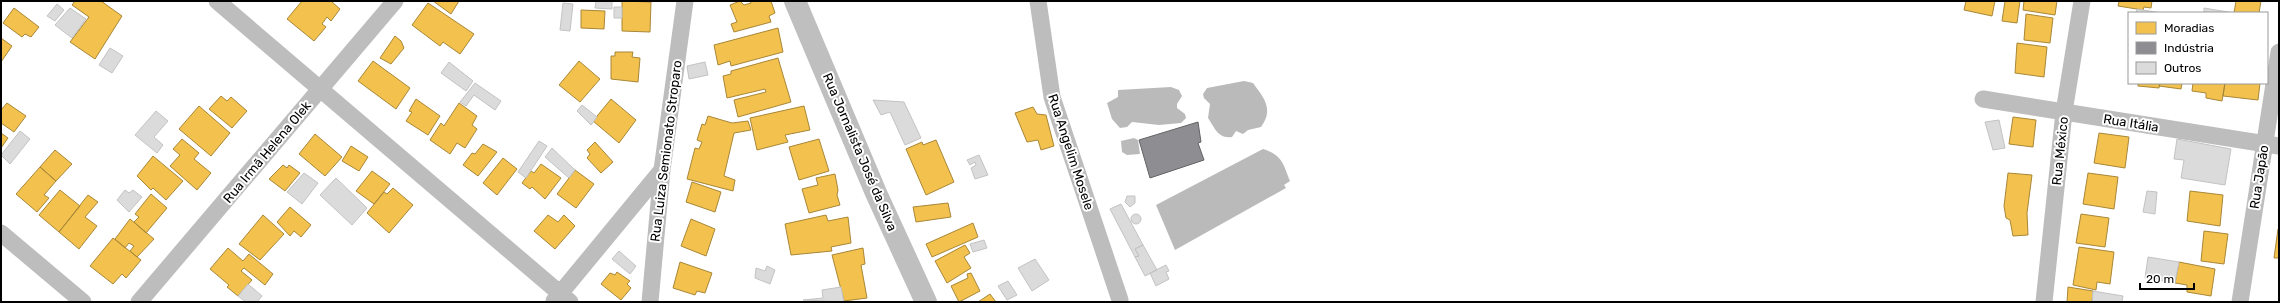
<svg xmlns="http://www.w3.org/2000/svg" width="2280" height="303" viewBox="0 0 2280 303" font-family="Rubik,sans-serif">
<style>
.water{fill:#bababa}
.homes{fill:#f2c14e;stroke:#a98737}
.industry{fill:#8d8d92;stroke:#636366}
.building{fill:#dbdbdb;stroke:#c3c3c3}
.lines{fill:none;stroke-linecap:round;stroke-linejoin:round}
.street{stroke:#bdbdbd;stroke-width:17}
.secondary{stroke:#bfbfbf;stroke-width:22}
.labels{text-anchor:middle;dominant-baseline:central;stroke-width:4;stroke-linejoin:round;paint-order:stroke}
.street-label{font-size:13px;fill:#000;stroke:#fff}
</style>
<rect width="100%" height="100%" fill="#fff"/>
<path class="water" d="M1244 81 1253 83C1264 98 1274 109 1261 127L1248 130 1243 134 1236 131 1232 137C1218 139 1215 128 1208 118L1210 104 1204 98 1203 94 1207 88Z
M1171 87 1179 90 1182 96 1177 104V108L1185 114 1186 118 1181 123 1159 125 1132 122 1127 127 1120 128 1112 119 1107 103 1118 97V90Z
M1134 138 1138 140 1140 154 1127 155 1122 152 1121 141Z
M1263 149C1282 155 1283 163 1290 181L1284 185 1286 188 1175 250 1156 205Z"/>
<path class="homes" d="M75 1H101L122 16 95 59 70 42 89 17 72 5Z
M302 1H333L332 2 340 9 331 21 327 17 322 24 326 27 314 41 287 19Z
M433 1H459L451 14Z
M622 1 651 2 650 32 622 31Z
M740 1 744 5 751 3 750 1H771L775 13 769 16 771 22 734 32 731 24 737 22 730 5Z
M1966 1H1995L1992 16 1964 10Z
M2005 1H2020L2017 23 2002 21Z
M2024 1H2057L2055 15 2023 10Z
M2119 1H2152L2151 8 2144 7 2143 10 2118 6Z
M2236 1H2261L2259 13H2234Z
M428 3 474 34 460 54 443 42 440 46 412 25Z
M14 8 39 27 31 37 25 34 22 37 3 23Z
M581 10 605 11 604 29 581 28Z
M2026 14 2053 18 2050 43 2024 40Z
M778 28 783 52 731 66 730 61 718 65 714 45Z
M395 36 401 41 404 48 391 64 380 58Z
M1 38 12 46 1 62Z
M2017 43 2047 47 2044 77 2015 73Z
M615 52H633L632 57 640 58 638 82 611 79V56H615Z
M778 58 791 102 738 117 734 100 766 92 765 89 727 98 723 76 731 74V71Z
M373 61 410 88 396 109 358 81Z
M579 61 600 79 580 102 559 85Z
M2134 83H2160L2159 88 2138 86V83Z
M2160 83H2182L2181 89 2159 86Z
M2193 83H2225L2222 101 2206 98V93L2192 91Z
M2225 83H2260L2258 100 2223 96Z
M221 96 227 101 231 97 247 111 232 128 209 109Z
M416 99 440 116 428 135 406 121 412 112 409 111Z
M611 99 636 120 619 143 593 121Z
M7 103 26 116 14 132 1 123V110Z
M459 103 477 116 472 125 477 129 465 148 457 143 450 154 430 140 441 123 444 126Z
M199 106 230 133 211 156 179 129Z
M804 106 810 130 785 135 788 142 757 150 750 118Z
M1033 107 1037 114 1046 115 1054 146 1041 150 1038 140 1027 142 1015 113Z
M708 116 732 123 748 121 751 130 734 133 724 176 735 180 733 191 687 179 695 148 699 149 702 142 697 140 702 124 705 125Z
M2013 117 2036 120 2033 147 2009 144Z
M1 133 8 138 1 148Z
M2099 133 2129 137 2125 168 2094 163Z
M315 134 342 157 325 176 299 154Z
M182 139 199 153 194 159 211 173 197 190 170 166 180 155 173 149Z
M819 139 829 171 799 180 789 147Z
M936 140 954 182 926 195 906 149 922 142 923 145Z
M595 142 613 162 601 173 587 158 590 154 587 150Z
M483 144 497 152 478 176 463 165 472 153 475 154Z
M351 146 368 157 359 171 342 161Z
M55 150 72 164 56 181 40 167Z
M153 156 183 181 166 200 153 188 151 190 137 176Z
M503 158 517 169 497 195 483 183Z
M541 164 561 178 545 199 532 187 530 189 522 183 531 171 534 173Z
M283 165 287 168 289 165 300 173 285 191 269 179Z
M40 167 56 181 44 195 49 198 37 212 16 194Z
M575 170 594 184 576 208 557 194Z
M372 171 390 184 374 204 356 191Z
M2008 173 2032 175 2027 213 2028 235 2013 236 2010 220 2006 218 2004 206Z
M2088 173 2118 177 2114 209 2083 204Z
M835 174 838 190 837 195 840 205 809 213 802 189 818 185 816 178Z
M692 182 721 192 715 212 686 202Z
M393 188 413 205 389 233 367 213 384 192 387 194Z
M60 190 80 206 59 232 39 215Z
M2190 191 2223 195 2220 226 2187 221Z
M151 194 167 208 146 233 134 222 139 217 135 214Z
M88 195 98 202 85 217 97 226 79 249 59 232Z
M948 203 951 217 916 222 913 207Z
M290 207 311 225 301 237 294 231 290 236 277 222Z
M2081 214 2109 218 2105 247 2076 243Z
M263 215 284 234 260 260 239 244Z
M548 215 558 222 564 215 575 226 555 249 534 231Z
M826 215 828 221 848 217 851 243 831 247 832 251 791 255 785 224Z
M130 219 154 239 137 257 130 251 134 246 129 243 125 248 115 239Z
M691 219 715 229 706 256 681 246Z
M973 223 978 237 932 257 926 244Z
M2278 229H2279V258H2274Z
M2204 231 2228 234 2224 264 2201 261Z
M113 238 141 260 126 278 122 274 113 284 90 266Z
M965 245 970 253 964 257 971 268 947 283 935 261Z
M2079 247 2114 252 2110 284 2097 282 2096 290 2073 285Z
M228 248 243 261 249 254 273 274 265 285 244 268 241 271 252 280 238 296 227 287 229 285 210 269Z
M863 248 865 264 861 265 867 298 844 301 832 255Z
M680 262 712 273 705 293 697 291 695 295 673 288Z
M2179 262 2215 269 2211 296 2187 292V285L2175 283Z
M617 272 630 281 627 284 631 288 621 300 601 284 610 273 615 275Z
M971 273 980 291 959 302 951 286 968 278 967 274Z
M2068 287 2093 291 2092 302H2067Z
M990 294 996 302H978Z"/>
<path class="industry" d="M1198 122 1201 142 1198 143 1204 160 1150 178 1139 140Z"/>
<path class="building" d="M596 1H612V9L595 8Z
M563 3 573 4 570 31 560 30Z
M57 4 64 10 55 21 47 16Z
M614 7H622V18H614Z
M70 8 86 19 72 38 55 25Z
M2204 8 2234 13H2204Z
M2137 9 2143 10 2162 13H2136Z
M110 48 123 56 112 73 99 65Z
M449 62 473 81 466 91 441 73Z
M705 62 708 75 689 79 687 66Z
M475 83 501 101 495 110 474 95 466 106 460 102Z
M873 100 904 102 921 138 905 145 890 112 881 115Z
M582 105 597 117 591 125 577 111Z
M156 111 168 121 154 137 163 145 157 153 135 135Z
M1999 120 2005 148 1993 150 1985 122Z
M20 131 30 139 10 164 1 155Z
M2177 139 2231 149 2225 185 2181 178 2184 160 2174 159Z
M539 141 547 146 526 178 518 172Z
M552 148 575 170 569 178 545 157Z
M979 155 988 175 975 179 971 168 976 165 975 162 970 165 967 160Z
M304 173 318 183 302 204 287 192Z
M336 178 367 208 352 225 320 195Z
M125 190 129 193 133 190 142 197 129 212 117 200Z
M2147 191 2157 192 2155 214 2143 212Z
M1127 196H1135V203L1130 207 1125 202Z
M1121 204 1143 245 1135 249 1139 256 1135 257 1110 209Z
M1131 219a5 5 0 1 1 10 0a5 5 0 1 1-10 0Z
M984 240 987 248 973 252 970 244Z
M1143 245 1157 270 1145 276 1135 257 1139 256 1135 249Z
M619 251 636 266 630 274 612 259Z
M2148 257 2179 262 2175 283 2145 278Z
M1035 259 1049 280 1032 291 1018 268Z
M1166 265 1169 271 1166 272 1169 279 1156 286 1150 273Z
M767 266 775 270 770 284 755 278 756 268 765 271Z
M1008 281 1017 295 1007 300 998 286Z
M248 284 262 296 257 302H246L238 296Z
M841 287 844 302 803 300 823 298 822 290Z
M2093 291 2123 296 2122 302H2092Z"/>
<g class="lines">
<path class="street" d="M217 1 570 302
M1038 1 1052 97 1120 300
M1983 99 2279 146
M1 233 83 302
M554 301 662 170
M139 302 395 1
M650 302 662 170 685 1
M2044 302 2064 112 2082 1
M2240 302 2279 52"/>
<path class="secondary" d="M795 1 876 193 926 302"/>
</g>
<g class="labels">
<g class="street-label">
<text transform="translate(2131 123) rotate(9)">Rua Itália</text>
<text transform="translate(666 151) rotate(-83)">Rua Luiza Semionato Stroparo</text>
<text transform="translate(2060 151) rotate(-84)">Rua México</text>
<text transform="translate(267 152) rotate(-50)">Rua Irmã Helena Olek</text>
<text transform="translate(860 152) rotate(67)">Rua Jornalista José da Silva</text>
<text transform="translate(1071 152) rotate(72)">Rua Angelim Mosele</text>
<text transform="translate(2259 177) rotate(-81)">Rua Japão</text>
</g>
</g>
<rect width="2280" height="303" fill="none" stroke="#000000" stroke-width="4"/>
<rect x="2128" y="12" width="140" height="72" fill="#ffffff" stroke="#999999"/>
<rect x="2136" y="22" width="20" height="12" fill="#f2c14e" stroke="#999999"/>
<text x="2164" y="32" font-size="12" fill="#000000">Moradias</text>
<rect x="2136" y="42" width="20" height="12" fill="#8d8d92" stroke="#999999"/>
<text x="2164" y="52" font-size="12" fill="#000000">Indústria</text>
<rect x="2136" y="62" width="20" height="12" fill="#dbdbdb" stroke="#999999"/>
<text x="2164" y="72" font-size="12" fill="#000000">Outros</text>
<path d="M2140 283v6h54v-6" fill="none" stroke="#000000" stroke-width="2"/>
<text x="2146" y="283" font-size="12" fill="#000000" stroke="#ffffff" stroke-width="3" paint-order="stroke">20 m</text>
</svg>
